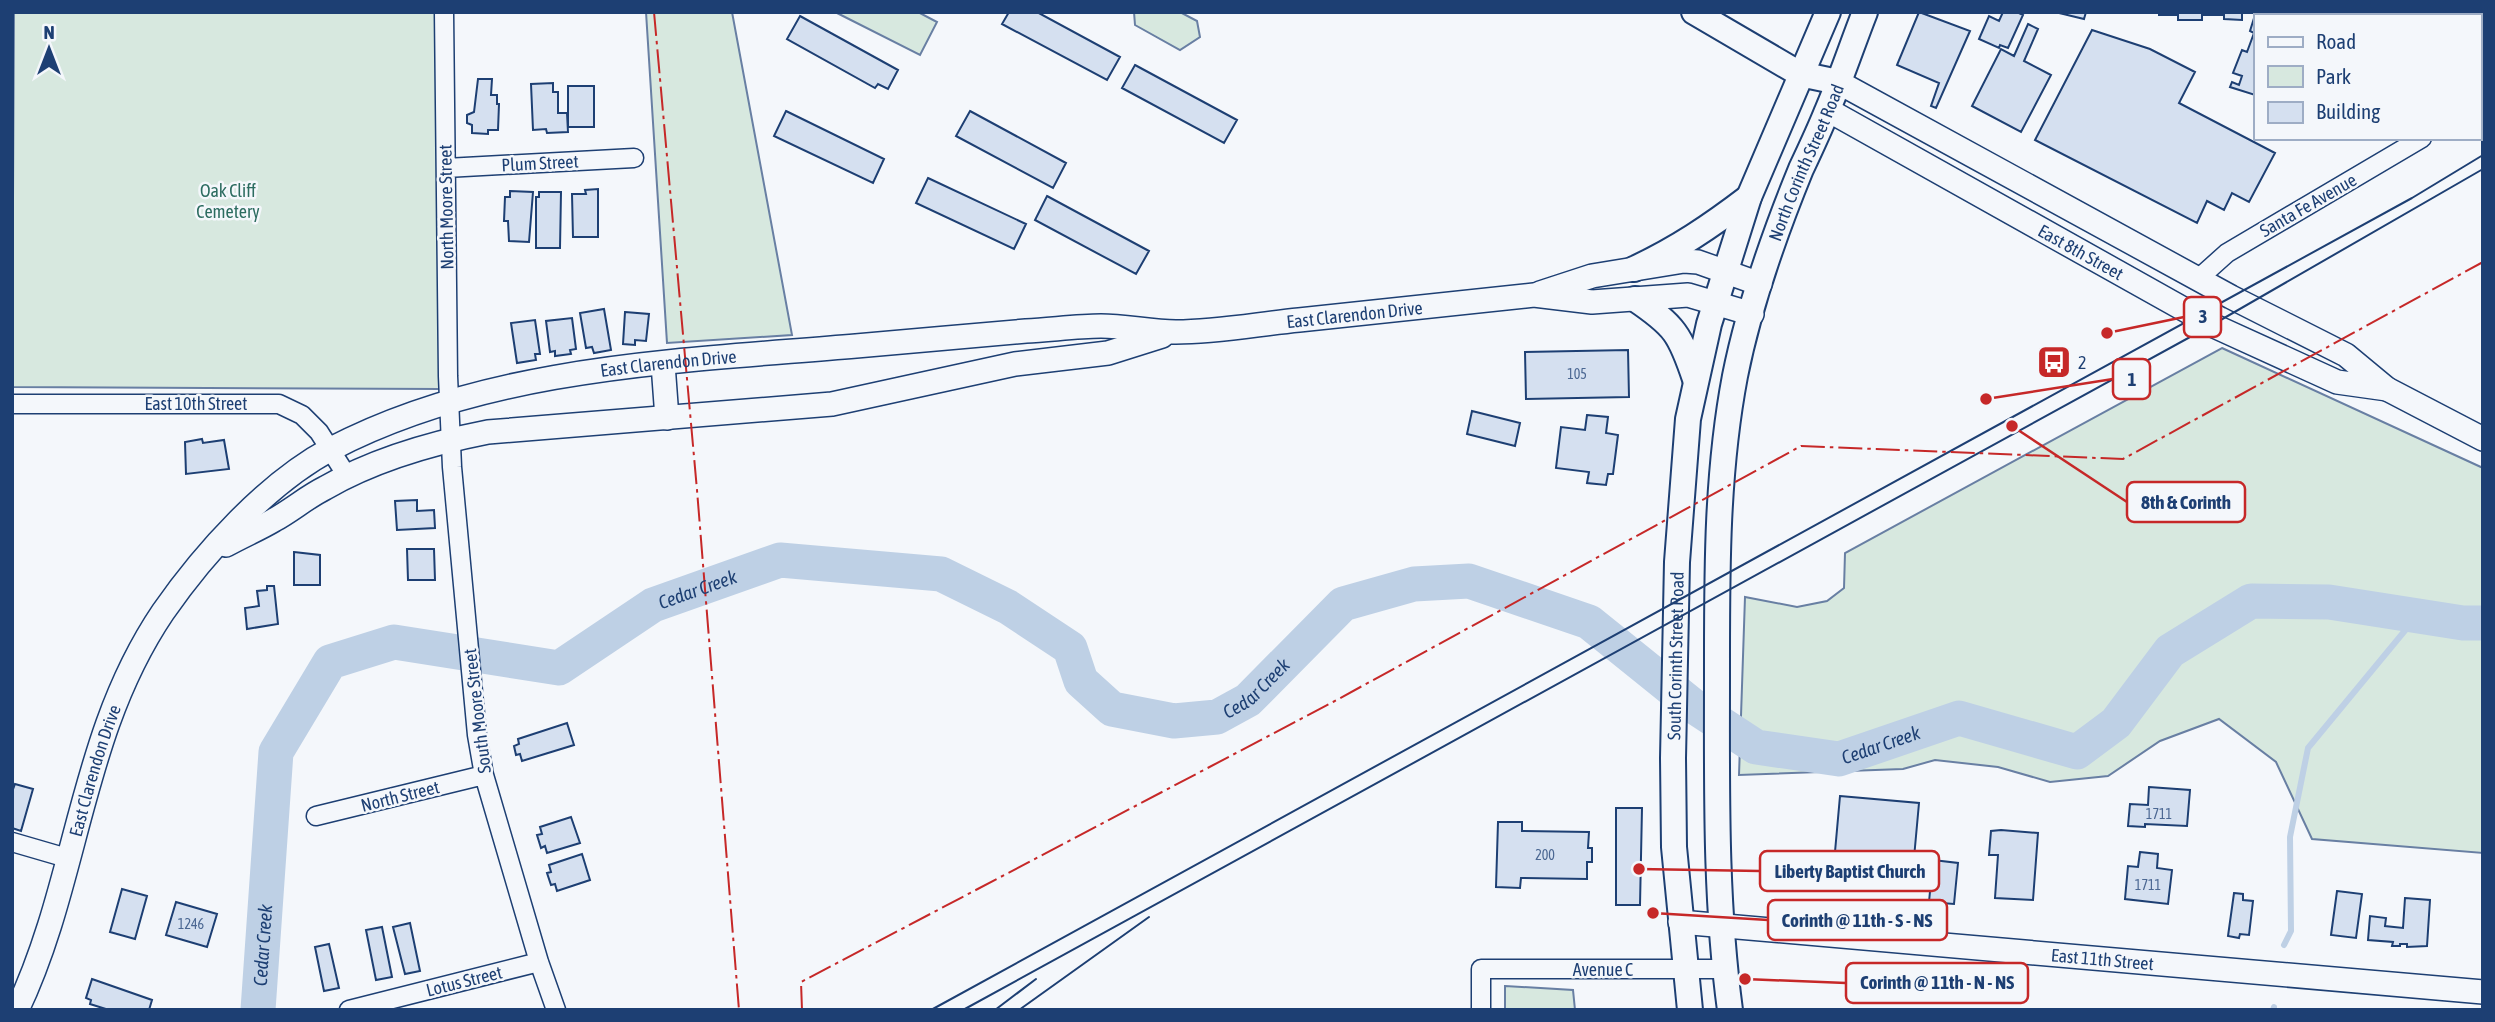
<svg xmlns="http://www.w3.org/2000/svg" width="2495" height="1022" viewBox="0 0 2495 1022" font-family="'Asap Condensed',sans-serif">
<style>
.green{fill:#d7e8df;stroke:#687fa3;stroke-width:2}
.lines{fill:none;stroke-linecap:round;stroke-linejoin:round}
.stream{stroke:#bed0e5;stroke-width:6}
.river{stroke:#bed0e5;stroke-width:35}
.building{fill:#d5e0f0;stroke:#1d3f73;stroke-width:2}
.minor-casing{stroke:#1d3f73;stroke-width:21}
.tertiary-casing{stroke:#1d3f73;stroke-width:26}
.secondary-casing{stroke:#1d3f73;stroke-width:28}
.minor{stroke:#f4f7fb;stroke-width:18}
.tertiary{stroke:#f4f7fb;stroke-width:23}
.secondary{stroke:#f4f7fb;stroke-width:24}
.tram{stroke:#1d3f73;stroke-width:2}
.power{stroke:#c62828;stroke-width:2;stroke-dasharray:24 5 3.5 5;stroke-linecap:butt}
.labels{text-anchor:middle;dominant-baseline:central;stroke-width:5;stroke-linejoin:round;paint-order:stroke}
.number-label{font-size:14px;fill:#4b6792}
.street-label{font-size:18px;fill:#1d3f73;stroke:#f4f7fb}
.park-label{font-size:18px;fill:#2c6c60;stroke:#f4f7fb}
.poi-label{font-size:18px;fill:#1d3f73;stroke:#f4f7fb;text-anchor:start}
.water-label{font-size:19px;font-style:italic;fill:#1d3f73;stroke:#f4f7fb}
.leader{fill:none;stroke:#c62828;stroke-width:2.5}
.callout-dot{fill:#c62828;stroke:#f4f7fb;stroke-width:2.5}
.callout{fill:#f4f7fb;stroke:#c62828;stroke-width:2.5}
.callout-label{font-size:19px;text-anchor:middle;font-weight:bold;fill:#1d3f73}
</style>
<rect width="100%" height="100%" fill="#f4f7fb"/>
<path class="green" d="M14 12H443L441 389 12 387Z
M646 12H732L792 335 667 343Z
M835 12H918L937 22 920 55Z
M1134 12H1180L1197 21 1200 37 1180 50 1135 25Z
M2222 348 2483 468V853L2312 839 2276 762 2219 719 2160 741 2108 776 2050 782 1998 767 1935 760 1903 769 1739 775 1745 597 1797 607 1827 601 1844 588 1845 553Z
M1505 986 1573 990 1575 1010H1505Z"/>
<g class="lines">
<path class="stream" d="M2284 945 2291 931 2290 837 2308 748 2417 616
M2273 1010 2274 1007"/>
<path class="river" id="s1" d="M258 1010 276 752 330 662 394 642 559 668 653 605 780 560 941 574 1008 607 1070 648 1081 681 1112 709 1174 721 1217 717 1248 700 1343 604 1414 584 1469 581 1589 622 1692 705 1756 747 1839 759 1959 718 2077 752 2116 723 2170 651 2251 601 2329 602 2463 623H2483"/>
</g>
<path class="building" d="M1009 12H1037L1120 57 1107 80 1002 24Z
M1919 12 1970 31 1936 108 1931 106 1939 83 1897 65Z
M2003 12H2017L2023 15 2008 48 2000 45 1999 48 1979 39 1989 16 1999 21Z
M2055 12H2086L2084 19Z
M2159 12H2242V20L2224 19V15H2202V20H2178V15H2159Z
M2352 12H2411L2410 16H2350Z
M2416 12H2483V51L2479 50V16H2415Z
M2255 15 2257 16H2255V95L2230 87 2232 82 2239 85 2242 76 2233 73 2242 50 2247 52 2254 33 2250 31Z
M800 16 898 70 888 89 878 84 875 88 787 39Z
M2028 24 2038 29 2024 61 2051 75 2021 132 1972 106 2001 49 2014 56Z
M2092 30 2150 49 2195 72 2179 103 2275 153 2249 202 2232 193 2224 210 2207 201 2197 223 2035 140Z
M1135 65 1237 120 1224 143 1122 88Z
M478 79H492L491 95H497V104H499L498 130H488V134L472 133V125L467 123V115L474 112Z
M553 83V92H558V113H567L568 132 547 133 546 129 533 130 531 84Z
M568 86H594V127H568Z
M786 111 884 159 873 183 774 136Z
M970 111 1066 163 1053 188 956 136Z
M928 178 1026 224 1014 249 916 203Z
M598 189V237H573L572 194H586L585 190Z
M510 191 533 192 529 242 509 241 508 221H504L505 197H510Z
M539 192H561L560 248H536V197H539Z
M1047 196 1149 251 1136 274 1035 220Z
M604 309 611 350 594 353 592 347 586 348 580 313Z
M625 312 649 314 646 341 635 340V345L623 344Z
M572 318 576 349 570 350 571 354 555 356V351L550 352 546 321Z
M535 320 540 354H535L536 360 517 363 511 323Z
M1628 350 1629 397 1526 399 1525 352Z
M1472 411 1520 423 1515 446 1467 434Z
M1587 415 1608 417 1606 433 1618 435 1613 474H1608L1606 485 1587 483 1589 472 1556 468 1561 427 1585 430Z
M202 439 203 443 224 440 229 469 186 474 185 442Z
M417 500V511L434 510 435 528 397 530 395 501Z
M407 549H434L435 580H408Z
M294 552 320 555V585H294Z
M267 586H274L278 624 247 629 245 608 259 606 257 591 267 590Z
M567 723 574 745 522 761 520 754 516 755 514 746 519 744 518 739Z
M15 784 33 789 21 831 12 828V792Z
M2149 787 2190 790 2187 826 2145 824V827L2128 826 2130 804 2148 805Z
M1840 796 1919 803 1913 869 1834 863Z
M1616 808H1642L1640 905H1616Z
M571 817 580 843 547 853 545 846 541 848 537 835 542 834 540 827Z
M1498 822H1522V831L1589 832 1588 848H1592V862H1587V879L1521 878 1520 888 1496 887Z
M2001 830 2038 833 2033 900 1995 898 1998 855H1989L1991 831Z
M2140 852 2158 854 2157 868 2172 870 2168 904 2125 899 2128 866 2138 867Z
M582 854 590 880 557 891 555 884 551 885 547 873 551 872 549 865Z
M1933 860 1958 863 1954 904 1929 902Z
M122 889 147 896 135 939 110 932Z
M2337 891 2362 894 2356 938 2331 935Z
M2234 893 2243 894V900L2253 901 2249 935 2240 934 2239 938 2228 936Z
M2405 898 2430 900 2427 946 2407 947V944H2400V946H2392L2393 942 2368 940 2370 916 2386 918 2385 926 2403 928Z
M176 902 217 914 207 947 166 935Z
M410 923 420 971 405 974 393 927Z
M382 927 392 977 376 980 366 930Z
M329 944 339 988 324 991 315 947Z
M92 979 152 1000 149 1010H109L90 1004 91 1000 86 998Z"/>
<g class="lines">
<g class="minor-casing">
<path id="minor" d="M444 12 448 376 452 467 477 735 484 775 539 962 556 1010
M2479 109 2483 107
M446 168 634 158
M2198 279 2227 253 2422 138
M12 404H279L302 415 319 432 347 476
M316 816 484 775
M12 842 67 858
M349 1010 539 962
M1481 1010V969H1724"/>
</g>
<g class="tertiary-casing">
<g id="tertiary">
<path d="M1838 82 2231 297 2346 355 2387 389 2483 439"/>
<path id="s2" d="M1828 110 2212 325 2337 382 2387 389"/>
<path d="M1540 293 1592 276 1684 261 1698 262 1760 284"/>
<path d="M663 364 667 418"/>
<path d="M226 545C242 536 259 529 274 520 292 510 307 497 325 488 375 459 432 443 488 432L832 404 1015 364 1108 353 1162 336"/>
<path id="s3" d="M1680 922 2483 992"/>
<path id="s4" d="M17 1010C79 880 79 736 163 612 204 553 267 483 331 449 489 366 682 361 856 346 913 341 969 336 1026 331 1050 330 1076 326 1101 326 1126 326 1151 332 1176 332 1217 332 1258 324 1299 320 1377 312 1455 303 1534 295L1592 302 1688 295 1752 314"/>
</g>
</g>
<g class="secondary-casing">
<g id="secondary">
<path d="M1694 12 1800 74 1838 82"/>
<path d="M1634 269C1677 249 1711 226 1749 197"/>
<path d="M1635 299C1675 326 1680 334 1695 379"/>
<path id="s5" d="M1690 1010 1674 847 1673 758 1677 562 1688 419 1709 324 1749 197 1828 12"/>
<path id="s6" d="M1730 1010C1715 899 1717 788 1717 677 1717 576 1716 476 1735 376 1749 306 1774 235 1801 169 1810 150 1819 131 1827 111 1841 79 1852 45 1865 12"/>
</g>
</g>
<use href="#minor" class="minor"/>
<use href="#tertiary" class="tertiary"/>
<use href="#secondary" class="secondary"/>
<path class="tram" d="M931 1010 2412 198 2483 155
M963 1010 2212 325 2483 169
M995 1010 1036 979
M1019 1010 1149 917"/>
<path class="power" d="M654 12 697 490 739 1010
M802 1010 801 982 1333 702 1801 446 2123 459 2483 262"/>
</g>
<defs>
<g id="bus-square" transform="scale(1.75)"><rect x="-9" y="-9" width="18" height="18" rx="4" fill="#c62828" stroke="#f4f7fb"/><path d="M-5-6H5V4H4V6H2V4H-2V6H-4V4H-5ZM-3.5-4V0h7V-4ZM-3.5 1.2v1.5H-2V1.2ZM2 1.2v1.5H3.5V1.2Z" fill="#fff"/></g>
</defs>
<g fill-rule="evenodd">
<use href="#bus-square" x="2054" y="362"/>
</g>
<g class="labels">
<g class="number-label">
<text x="1577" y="374">105</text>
<text x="2159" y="814">1711</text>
<text x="1545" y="855">200</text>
<text x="2148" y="885">1711</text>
<text x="191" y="924">1246</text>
</g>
<g class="street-label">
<text stroke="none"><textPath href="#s6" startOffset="861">North Corinth Street Road</textPath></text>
<text transform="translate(540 163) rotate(-3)">Plum Street</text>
<text transform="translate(2308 205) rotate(-30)">Santa Fe Avenue</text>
<text transform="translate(446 207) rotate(-91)">North Moore Street</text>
<text stroke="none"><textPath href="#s2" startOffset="290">East 8th Street</textPath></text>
<text stroke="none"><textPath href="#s4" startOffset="1701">East Clarendon Drive</textPath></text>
<text stroke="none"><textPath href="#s4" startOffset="1012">East Clarendon Drive</textPath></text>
<text x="196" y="403">East 10th Street</text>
<text stroke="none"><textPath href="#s5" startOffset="355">South Corinth Street Road</textPath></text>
<text transform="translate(477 711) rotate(-97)">South Moore Street</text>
<text stroke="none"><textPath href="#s4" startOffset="252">East Clarendon Drive</textPath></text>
<text transform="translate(400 796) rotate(-14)">North Street</text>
<text stroke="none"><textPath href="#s3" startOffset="424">East 11th Street</textPath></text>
<text x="1603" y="969">Avenue C</text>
<text transform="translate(464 981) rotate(-14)">Lotus Street</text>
</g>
<g class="park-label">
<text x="228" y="190">Oak Cliff<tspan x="228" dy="21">Cemetery</tspan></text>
</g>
<g class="poi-label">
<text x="2078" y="362">2</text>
</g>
<g class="water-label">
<text stroke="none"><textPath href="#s1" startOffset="758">Cedar Creek</textPath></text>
<text stroke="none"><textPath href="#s1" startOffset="1388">Cedar Creek</textPath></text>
<text stroke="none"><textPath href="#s1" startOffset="2102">Cedar Creek</textPath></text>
<text stroke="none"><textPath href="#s1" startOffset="65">Cedar Creek</textPath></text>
</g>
</g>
<path class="leader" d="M2107 333L2184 317M1986 399L2113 379M2012 426L2127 502M1639 869L1760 871M1653 913L1768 920M1745 979L1846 983"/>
<g class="callout-dot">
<circle cx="2107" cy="333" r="7"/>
<circle cx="1986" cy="399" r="7"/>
<circle cx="2012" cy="426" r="7"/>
<circle cx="1639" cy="869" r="7"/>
<circle cx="1653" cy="913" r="7"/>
<circle cx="1745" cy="979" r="7"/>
</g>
<g class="callout">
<rect x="2184" y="297" width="37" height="40" rx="7"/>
<rect x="2113" y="359" width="37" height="40" rx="7"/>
<rect x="2127" y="482" width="118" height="40" rx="7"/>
<rect x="1760" y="851" width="179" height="40" rx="7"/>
<rect x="1768" y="900" width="179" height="40" rx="7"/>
<rect x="1846" y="963" width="182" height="40" rx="7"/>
</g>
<g class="callout-label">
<text x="2203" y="323">3</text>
<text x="2132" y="386">1</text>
<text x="2186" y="509">8th &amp; Corinth</text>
<text x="1850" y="878">Liberty Baptist Church</text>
<text x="1857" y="927">Corinth @ 11th - S - NS</text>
<text x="1937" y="989">Corinth @ 11th - N - NS</text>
</g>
<rect width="2495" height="1022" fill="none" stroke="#1d3f73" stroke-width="28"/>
<rect x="2254" y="14" width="228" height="126" fill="#f4f7fb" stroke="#9eadc5" stroke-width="2"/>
<rect x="2268" y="37" width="35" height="10" fill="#f4f7fb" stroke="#9eadc5" stroke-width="2"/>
<text x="2316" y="49" font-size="21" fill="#1d3f73">Road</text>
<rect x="2268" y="66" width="35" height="21" fill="#d7e8df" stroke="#9eadc5" stroke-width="2"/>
<text x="2316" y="84" font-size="21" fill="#1d3f73">Park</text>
<rect x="2268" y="102" width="35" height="21" fill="#d5e0f0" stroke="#9eadc5" stroke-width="2"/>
<text x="2316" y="119" font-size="21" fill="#1d3f73">Building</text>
<g transform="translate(49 49)" stroke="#f4f7fb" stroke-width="5" paint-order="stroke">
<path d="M0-5L12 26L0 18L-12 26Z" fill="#1d3f73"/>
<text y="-10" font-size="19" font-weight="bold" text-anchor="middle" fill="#1d3f73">N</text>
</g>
</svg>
